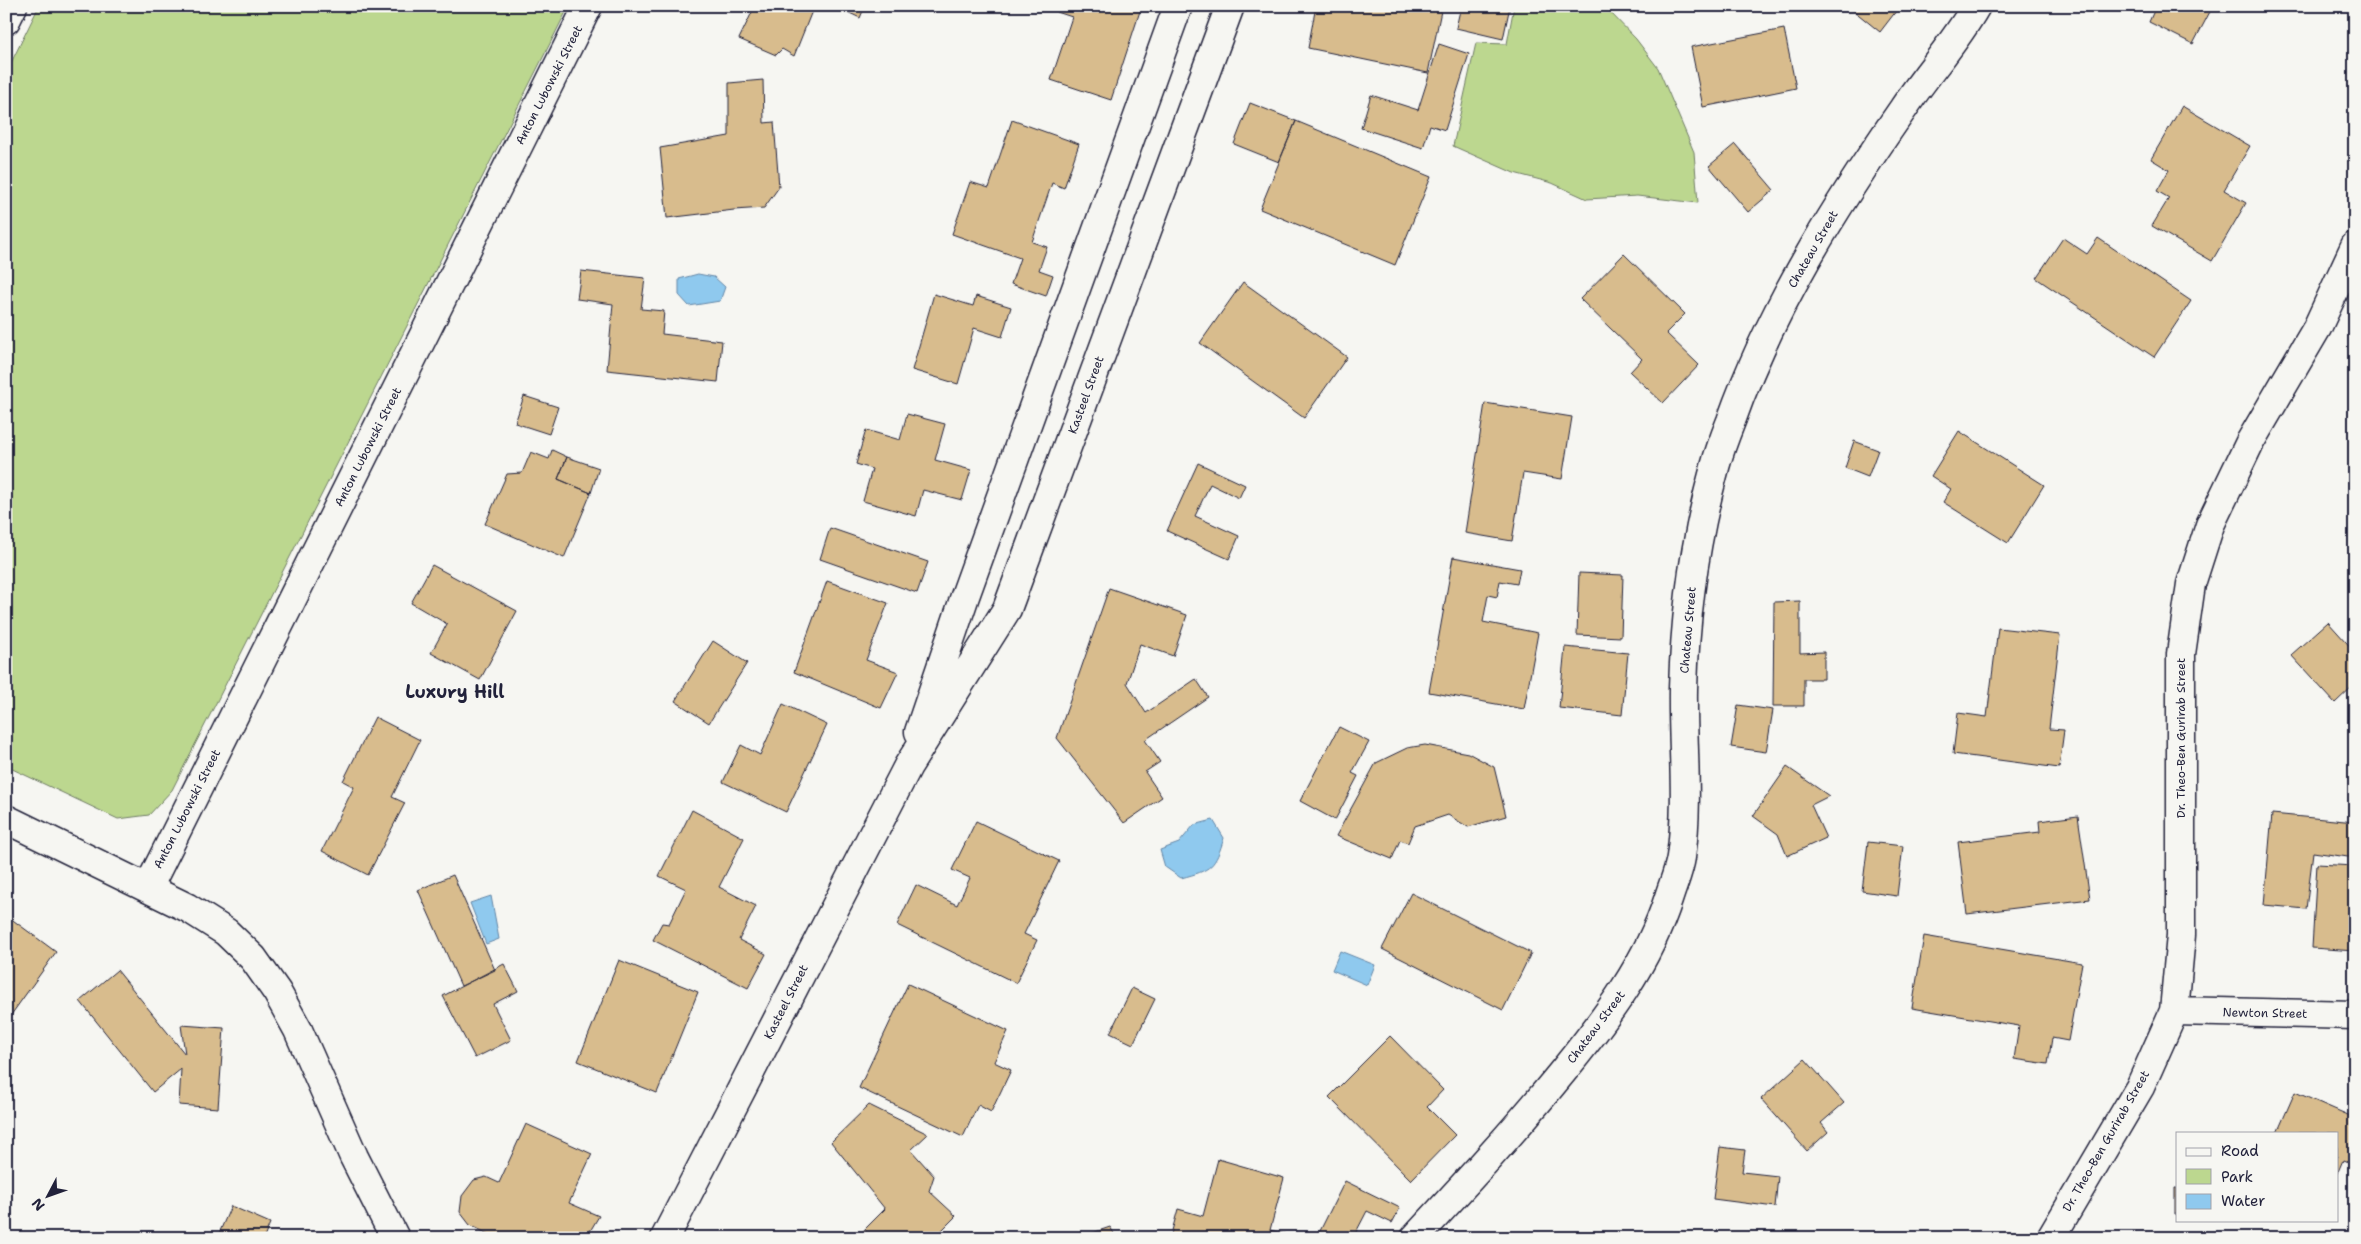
<svg xmlns="http://www.w3.org/2000/svg" width="2361" height="1244" viewBox="0 0 2361 1244" font-family="'Shantell Sans',sans-serif">
<style>
.green{fill:#bcd78f;stroke:#6f7c65}
.water{fill:#8fc9ee;stroke:#6386a6}
.building{fill:#d8bc8d;stroke:#22223b}
.lines{fill:none;stroke-linecap:round;stroke-linejoin:round}
.minor-casing{stroke:#22223b;stroke-width:31}
.minor{stroke:#f6f6f2;stroke-width:28}
.labels{text-anchor:middle;dominant-baseline:central;stroke-width:4;stroke-linejoin:round;paint-order:stroke}
.street-label{font-size:12px;fill:#22223b;stroke:#f6f6f2}
.district-label{font-size:18px;font-weight:bold;fill:#22223b;stroke:#f6f6f2}
</style>
<rect width="100%" height="100%" fill="#f6f6f2"/>
<filter id="ink" filterUnits="userSpaceOnUse"><feTurbulence type="fractalNoise" baseFrequency=".02" numOctaves="2"/><feDisplacementMap in="SourceGraphic" scale="10" xChannelSelector="R" yChannelSelector="G"/><feConvolveMatrix kernelMatrix="1 2 1 2 8 2 1 2 1" color-interpolation-filters="sRGB"/></filter>
<g filter="url(#ink)">
<path class="green" d="M39 6H569L172 790 149 815 118 819 6 766V73Z
M1514 6H1609L1608 10 1636 39 1658 68 1694 152 1698 203 1637 196 1587 199 1552 183 1514 173 1453 146 1476 43 1507 44Z"/>
<path class="water" d="M698 274 714 277 725 287 720 301 689 306 679 295V279Z
M1213 820 1224 838C1215 867 1212 870 1181 878L1165 867 1160 850 1179 843 1194 825Z
M491 896 499 939 486 944 470 903Z
M1340 951 1375 965 1367 985 1332 970Z"/>
<path class="building" d="M755 6H814L794 56 782 49 776 55 739 39Z
M835 6H865L860 18Z
M1059 6H1135L1141 8 1111 100 1051 80 1072 17 1057 12Z
M1316 6H1442L1428 73 1308 48Z
M1461 6H1510L1503 39 1456 28Z
M1848 6H1900L1880 32Z
M2156 6H2213L2193 44 2149 22Z
M2223 6H2230L2227 12Z
M1784 29 1796 88 1703 107 1691 47Z
M1439 44 1469 54 1445 130 1430 125 1423 148 1361 128 1371 95 1418 110Z
M763 80 764 123 774 122 779 187 764 208 734 210 667 218 660 148 729 136V83Z
M1250 103 1296 121 1279 162 1234 144Z
M2182 106 2250 146 2224 190 2246 203 2212 261 2152 226 2169 198 2157 191 2169 170 2151 159Z
M1012 120 1079 144 1064 188 1052 183 1032 242 1047 247 1039 270 1053 275 1046 296 1011 284 1020 258 952 234 970 182 989 188Z
M1296 121 1431 177 1395 265 1260 209Z
M1735 144 1774 190 1748 212 1709 166Z
M2063 238 2087 254 2098 238 2191 301 2154 357 2036 278Z
M1624 254 1685 314 1666 333 1699 365 1663 403 1630 372 1642 359 1580 299Z
M581 271 645 278 641 309 664 311 662 334 722 341 718 382 607 370 613 304 577 299Z
M1243 282 1347 357 1304 418 1200 343Z
M934 294 973 306 976 296 1011 307 1002 337 974 328 958 384 912 370Z
M524 396 558 407 549 434 515 423Z
M1485 403 1572 417 1562 479 1523 473 1512 541 1465 533Z
M907 414 945 424 935 460 971 470 962 500 923 490 916 516 863 501 872 469 856 464 866 430 900 440Z
M1959 431 2044 485 2008 543 1943 502 1951 489 1931 476Z
M1854 441 1878 450 1868 477 1845 468Z
M552 450 567 457 558 479 591 493 564 558 485 524 507 474 522 473 531 452 549 459Z
M567 457 599 468 591 493 558 479Z
M1198 463 1245 485 1239 498 1210 484 1195 516 1239 536 1229 559 1167 531Z
M830 528 928 562 917 593 820 559Z
M1453 557 1520 569 1517 584 1500 581 1497 597 1488 595 1483 622 1538 633 1524 709 1429 692Z
M432 565 517 611 480 680 431 653 447 624 411 603Z
M1579 573 1623 575 1621 637 1577 635Z
M827 581 888 603 866 660 898 672 881 708 794 672Z
M1109 588 1187 615 1173 656 1140 644 1127 683 1146 713 1196 679 1208 697 1145 740 1160 762 1145 772 1162 797 1124 823 1057 738Z
M1800 601V653L1824 652V679H1804V706H1773L1774 602Z
M2328 622 2355 652V684L2335 703 2291 655Z
M1998 628 2060 635 2049 729 2064 730 2059 768 1953 754 1958 713 1987 717Z
M713 641 747 663 709 723 675 701Z
M1565 647 1628 653 1622 715 1559 708Z
M783 704 827 725 786 812 723 782 741 745 760 755Z
M1738 705 1773 710 1766 752 1731 747Z
M375 717 420 740 392 797 405 803 368 875 322 851 354 787 343 781Z
M1339 727 1369 742 1352 773 1358 776 1335 820 1300 801Z
M1425 745 1468 753 1494 767 1506 816 1468 827 1448 815 1415 826 1408 843 1400 840 1392 859 1336 836 1376 763 1407 748Z
M1787 767 1829 796 1811 805 1826 838 1787 856 1778 834 1753 816Z
M692 810 744 838 719 887 756 906 739 940 766 954 748 988 653 940 662 923 669 924 686 889 659 876Z
M2272 814 2355 822V858L2313 852 2306 909 2264 905Z
M2078 816 2090 899 1967 914 1958 842 2040 832 2039 821Z
M976 821 1059 861 1024 934 1037 940 1016 983 897 925 916 885 957 905 970 878 952 870Z
M1868 842 1903 846 1897 896 1862 891Z
M2317 864 2355 866V951L2312 948Z
M453 875 495 970 461 986 418 890Z
M1411 893 1531 953 1503 1010 1382 949Z
M6 915 56 952 6 1022Z
M1924 936 2082 963 2068 1041 2052 1038 2048 1064 2014 1059 2019 1026 1912 1008Z
M619 960 698 992 657 1093 578 1061Z
M504 964 518 991 493 1004 511 1040 475 1058 443 996Z
M117 970 185 1054 181 1025 224 1028 218 1108 179 1105 181 1069 153 1092 80 1001Z
M908 984 1008 1031 994 1062 1011 1070 991 1112 978 1105 963 1137 859 1088Z
M1132 988 1155 999 1133 1044 1110 1033Z
M1390 1036 1443 1090 1427 1107 1455 1135 1411 1180 1329 1097Z
M1805 1059 1844 1103 1821 1123 1828 1132 1807 1151 1761 1099Z
M2295 1092 2355 1118V1165L2343 1160 2337 1174V1133H2277Z
M869 1105 928 1134 911 1150 934 1176 929 1191 956 1216 934 1238H856L885 1209 831 1142Z
M526 1124 592 1154 569 1203 599 1216 586 1238H496L470 1225 460 1212 462 1196 474 1180 486 1177 499 1183Z
M1720 1147 1745 1150 1742 1172 1778 1176 1775 1207 1713 1199Z
M1218 1159 1284 1178 1270 1230 1285 1234 1284 1238H1170L1178 1209 1203 1216Z
M1345 1181 1400 1208 1392 1223 1367 1211 1353 1238H1324L1318 1235Z
M2175 1188H2177V1214H2175Z
M231 1206 270 1223 264 1238H217Z
M1110 1227 1117 1238H1078Z
M164 1233 174 1238H162Z"/>
<g class="lines">
<g class="minor-casing">
<path id="minor" d="M6 20 13 6
M919 732 965 596 1178 6
M6 819 188 908 226 932 253 958 277 992 298 1030 354 1157 395 1238
M148 888 588 6
M2174 1011 2355 1015
M665 1238 908 766 1007 609 1230 6
M1415 1238C1466 1183 1517 1128 1564 1070 1607 1017 1648 963 1669 897 1673 884 1679 871 1681 857 1689 801 1682 745 1683 689 1685 615 1695 539 1715 467 1719 452 1725 436 1731 421 1771 308 1835 207 1903 109 1926 74 1955 43 1976 6
M2051 1238 2140 1087 2174 1011 2181 935V654L2191 584 2210 525 2250 442 2317 328 2355 246"/>
</g>
<use href="#minor" class="minor"/>
</g>
</g>
<g class="labels">
<g class="street-label">
<text transform="translate(549 85) rotate(-63)">Anton Lubowski Street</text>
<text transform="translate(1813 249) rotate(-60)">Chateau Street</text>
<text transform="translate(1086 395) rotate(-70)">Kasteel Street</text>
<text transform="translate(368 447) rotate(-63)">Anton Lubowski Street</text>
<text transform="translate(1688 630) rotate(-85)">Chateau Street</text>
<text transform="translate(2181 738) rotate(-90)">Dr. Theo-Ben Gurirab Street</text>
<text transform="translate(187 809) rotate(-63)">Anton Lubowski Street</text>
<text transform="translate(786 1002) rotate(-63)">Kasteel Street</text>
<text transform="translate(2265 1013) rotate(1)">Newton Street</text>
<text transform="translate(1596 1027) rotate(-53)">Chateau Street</text>
<text transform="translate(2106 1141) rotate(-60)">Dr. Theo-Ben Gurirab Street</text>
</g>
<g class="district-label">
<text x="455" y="692">Luxury Hill</text>
</g>
</g>
<rect width="2361" height="1244" fill="none" stroke="#f6f6f2" stroke-width="25"/>
<rect x="12" y="12" width="2336" height="1219" fill="none" stroke="#22223b" stroke-width="2" filter="url(#ink)"/>
<rect x="2176" y="1132" width="162" height="90" fill="#f6f6f2" stroke="#a1a1a9"/>
<rect x="2186" y="1148" width="25" height="8" fill="#f6f6f2" stroke="#a1a1a9"/>
<text x="2221" y="1156" font-size="15" fill="#22223b">Road</text>
<rect x="2186" y="1169" width="25" height="15" fill="#bcd78f" stroke="#a1a1a9"/>
<text x="2221" y="1182" font-size="15" fill="#22223b">Park</text>
<rect x="2186" y="1194" width="25" height="15" fill="#8fc9ee" stroke="#a1a1a9"/>
<text x="2221" y="1206" font-size="15" fill="#22223b">Water</text>
<g transform="translate(48 1196) rotate(229)" stroke="#f6f6f2" stroke-width="4" paint-order="stroke">
<path d="M0-4L9 19L0 12L-9 19Z" fill="#22223b"/>
<text y="-8" font-size="14" font-weight="bold" text-anchor="middle" fill="#22223b">N</text>
</g>
</svg>
